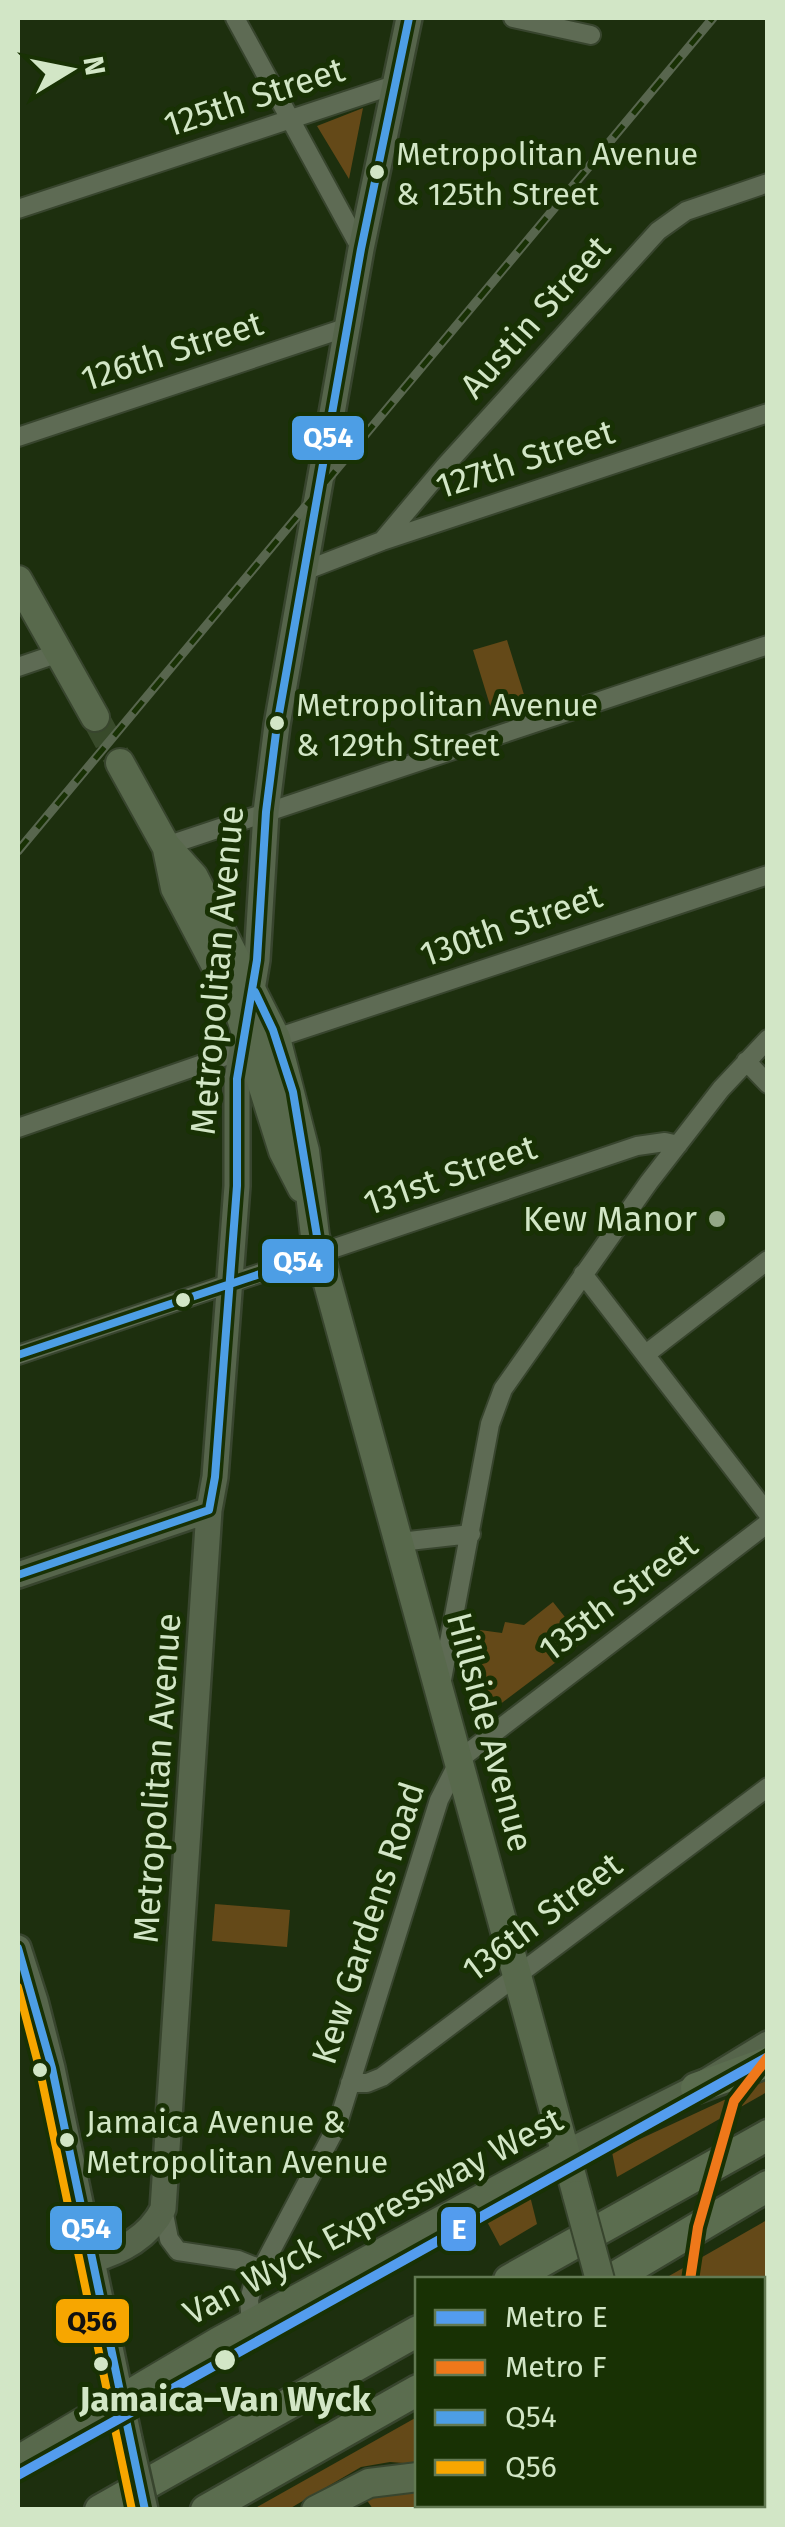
<svg xmlns="http://www.w3.org/2000/svg" width="785" height="2527" viewBox="0 0 785 2527" font-family="'Fira Sans',sans-serif">
<style>
.green{fill:#644918}
.lines{fill:none;stroke-linecap:round;stroke-linejoin:round}
.primary-tunnel{stroke:#384a2a;stroke-width:28;stroke-dasharray:28 14;stroke-linecap:butt}
.minor-casing{stroke:#38452e;stroke-width:22}
.secondary-casing{stroke:#38452e;stroke-width:30}
.primary-casing{stroke:#38452e;stroke-width:32}
.motorway-casing{stroke:#38452e;stroke-width:35}
.minor{stroke:#5e6b54;stroke-width:18}
.secondary{stroke:#56654b;stroke-width:25}
.primary{stroke:#58694c;stroke-width:28}
.motorway{stroke:#5b6d4f;stroke-width:30}
.rail-casing{stroke:#58664e;stroke-width:9}
.rail{stroke:#183104;stroke-width:5;stroke-dasharray:15;stroke-linecap:butt}
.secondary-bridge-casing{stroke:#38452e;stroke-width:30;stroke-linecap:butt}
.primary-bridge-casing{stroke:#38452e;stroke-width:32;stroke-linecap:butt}
.secondary-bridge{stroke:#56654b;stroke-width:25}
.primary-bridge{stroke:#58694c;stroke-width:28}
.bus-1-casing{stroke:#183104;stroke-width:15}
.bus-2-casing{stroke:#183104;stroke-width:15}
.bus-1{stroke:#4d9ee5;stroke-width:8}
.bus-2{stroke:#f7a600;stroke-width:8}
.metro-1-casing{stroke:#183104;stroke-width:18}
.metro-2-casing{stroke:#183104;stroke-width:18}
.metro-1{stroke:#539cee;stroke-width:10}
.metro-2{stroke:#ef781a;stroke-width:10}
.bus-dot{fill:#d2e6c6;stroke:#183104;stroke-width:4}
.poi-dot{fill:#93a686;stroke:#183104;stroke-width:4}
.labels{text-anchor:middle;dominant-baseline:central;stroke-width:10;stroke-linejoin:round;paint-order:stroke}
.bus-label{font-size:32px;fill:#d2e6c6;stroke:#183104;text-anchor:start}
.street-label{font-size:35px;fill:#d2e6c6;stroke:#183104}
.poi-label{font-size:35px;fill:#d2e6c6;stroke:#183104;text-anchor:end}
.stop-label{font-size:35px;font-weight:bold;fill:#d2e6c6;stroke:#183104}
.line-badge{stroke:#183104;stroke-width:4}
.badge-label{font-size:28px;text-anchor:middle;font-weight:bold;fill:#fff}
.pale-badge-label{font-size:28px;text-anchor:middle;font-weight:bold;fill:#111}
</style>
<rect width="100%" height="100%" fill="#1d2f0e"/>
<path class="green" d="M363 108 349 179 317 126Z
M507 640 526 701 492 712 473 650Z
M553 1602 584 1641 483 1717 470 1678 480 1630 502 1633 505 1622 524 1625Z
M215 1904 290 1910 287 1947 212 1941Z
M767 2080V2092L617 2177 612 2152Z
M530 2196 537 2224 500 2246 484 2216 513 2200Z
M767 2220V2297L763 2299 762 2280H662Z
M417 2417V2464L390 2462 361 2467 289 2509 252 2510Z
M391 2490H417L418 2504 494 2506 489 2510 373 2509 366 2499Z"/>
<g class="lines">
<path class="primary-tunnel" d="M95 717 120 763"/>
<g class="minor-casing">
<path id="minor" d="M235 18 361 249
M513 18 591 35
M18 209 397 84
M18 437 348 327
M382 541 445 466 658 231 686 211 768 183
M304 571 382 541 768 413
M18 667 59 653
M166 846 768 645
M276 1038 768 875
M746 1061 768 1084
M18 1128 243 1050
M583 1274 768 1514
M646 1354 768 1260
M18 1355 637 1146 665 1142 678 1145
M400 1542 471 1534
M441 1685 490 1424 503 1389 649 1182 721 1089 768 1039
M350 2083H367L382 2077 768 1787
M163 2209 169 2239 178 2251 238 2260 261 2269
M251 2323 249 2300 253 2285 337 2126 439 1800 460 1759 768 1523
M508 2510 514 2504"/>
</g>
<g class="secondary-casing">
<path id="secondary" d="M18 1575 209 1510
M18 1948 35 2001 52 2068 129 2439
M564 2154 696 2088 768 2044
M92 2260C122 2251 149 2237 163 2209L209 1510 215 1477 237 1186V1079L257 960 266 812 277 725 361 249 409 18
M762 2314 768 2310"/>
</g>
<g class="primary-casing">
<path id="primary" d="M18 580 95 717
M120 763 166 846 194 877 276 1038 305 1151 315 1236 577 2195
M167 849 175 888 238 1008 283 1151 302 1188
M18 2460 219 2341 564 2154
M661 2504 662 2510
M316 2510 369 2483 418 2477"/>
</g>
<g class="motorway-casing">
<path id="motorway" d="M696 2088 768 2062
M509 2280 768 2135
M610 2280 768 2186
M100 2510 418 2331
M206 2510 418 2390"/>
</g>
<use href="#minor" class="minor"/>
<use href="#secondary" class="secondary"/>
<use href="#primary" class="primary"/>
<use href="#motorway" class="motorway"/>
<g class="rail-casing">
<path id="rail" d="M18 851 713 18"/>
</g>
<use href="#rail" class="rail"/>
<g class="secondary-bridge-casing">
<path id="secondary-bridge" d="M129 2439 145 2510"/>
</g>
<g class="primary-bridge-casing">
<path id="primary-bridge" d="M577 2195 600 2280"/>
</g>
<use href="#secondary-bridge" class="secondary-bridge"/>
<use href="#primary-bridge" class="primary-bridge"/>
<g class="bus-1-casing">
<path id="bus-1" d="M18 1355 320 1254 293 1092 273 1030 255 992
M18 1575 209 1510 215 1477 237 1186V1079L257 960 266 812 277 725 361 249 409 18
M18 1948 52 2068 145 2510"/>
</g>
<g class="bus-2-casing">
<path id="bus-2" d="M18 1987 40 2071 132 2510"/>
</g>
<use href="#bus-1" class="bus-1"/>
<use href="#bus-2" class="bus-2"/>
<g class="metro-1-casing">
<path id="metro-1" d="M18 2475 768 2057"/>
</g>
<g class="metro-2-casing">
<path id="metro-2" d="M690 2280 698 2227 734 2101 768 2057"/>
</g>
<use href="#metro-1" class="metro-1"/>
<use href="#metro-2" class="metro-2"/>
</g>
<g class="bus-dot">
<circle cx="377" cy="172" r="9"/>
<circle cx="277" cy="723" r="9"/>
<circle cx="183" cy="1300" r="9"/>
<circle cx="40" cy="2070" r="9"/>
<circle cx="67" cy="2140" r="9"/>
<circle cx="225" cy="2360" r="12"/>
<circle cx="101" cy="2364" r="9"/>
</g>
<circle class="poi-dot" cx="717" cy="1219" r="10"/>
<g class="labels">
<g class="bus-label">
<text x="396" y="154">Metropolitan Avenue<tspan x="396" dy="40">&amp; 125th Street</tspan></text>
<text x="296" y="705">Metropolitan Avenue<tspan x="296" dy="40">&amp; 129th Street</tspan></text>
<text x="86" y="2122">Jamaica Avenue &amp;<tspan x="86" dy="40">Metropolitan Avenue</tspan></text>
</g>
<g class="street-label">
<text transform="translate(254 97) rotate(-18)">125th Street</text>
<text transform="translate(535 317) rotate(-48)">Austin Street</text>
<text transform="translate(172 351) rotate(-18)">126th Street</text>
<text transform="translate(525 459) rotate(-18)">127th Street</text>
<text transform="translate(511 925) rotate(-19)">130th Street</text>
<text transform="translate(217 970) rotate(-85)">Metropolitan Avenue</text>
<text transform="translate(450 1175) rotate(-19)">131st Street</text>
<text transform="translate(618 1597) rotate(-37)">135th Street</text>
<text transform="translate(490 1732) rotate(75)">Hillside Avenue</text>
<text transform="translate(157 1778) rotate(-86)">Metropolitan Avenue</text>
<text transform="translate(542 1917) rotate(-37)">136th Street</text>
<text transform="translate(368 1923) rotate(-72)">Kew Gardens Road</text>
<text transform="translate(373 2216) rotate(-28)">Van Wyck Expressway West</text>
</g>
<g class="poi-label">
<text x="697" y="1219">Kew Manor</text>
</g>
<g class="stop-label">
<text x="225" y="2399">Jamaica–Van Wyck</text>
</g>
</g>
<g class="line-badge">
<rect x="290" y="414" width="76" height="48" rx="10" fill="#4d9ee5"/>
<rect x="260" y="1237" width="76" height="48" rx="10" fill="#4d9ee5"/>
<rect x="48" y="2204" width="76" height="48" rx="10" fill="#4d9ee5"/>
<rect x="439" y="2205" width="39" height="48" rx="10" fill="#539cee"/>
<rect x="54" y="2297" width="77" height="48" rx="10" fill="#f7a600"/>
</g>
<g class="badge-label">
<text x="328" y="447">Q54</text>
<text x="298" y="1271">Q54</text>
<text x="86" y="2238">Q54</text>
<text x="459" y="2239">E</text>
</g>
<g class="pale-badge-label">
<text x="92" y="2331">Q56</text>
</g>
<rect width="785" height="2527" fill="none" stroke="#d2e6c6" stroke-width="40"/>
<rect x="415" y="2277" width="350" height="230" fill="#183104" stroke="#627952" stroke-width="2.5"/>
<rect x="435" y="2310" width="50" height="15" fill="#539cee" stroke="#627952" stroke-width="2.5"/>
<text x="505" y="2327" font-size="30" fill="#d2e6c6">Metro E</text>
<rect x="435" y="2360" width="50" height="15" fill="#ef781a" stroke="#627952" stroke-width="2.5"/>
<text x="505" y="2377" font-size="30" fill="#d2e6c6">Metro F</text>
<rect x="435" y="2410" width="50" height="15" fill="#4d9ee5" stroke="#627952" stroke-width="2.5"/>
<text x="505" y="2427" font-size="30" fill="#d2e6c6">Q54</text>
<rect x="435" y="2460" width="50" height="15" fill="#f7a600" stroke="#627952" stroke-width="2.5"/>
<text x="505" y="2477" font-size="30" fill="#d2e6c6">Q56</text>
<g transform="translate(70 70) rotate(80)" stroke="#183104" stroke-width="8" paint-order="stroke">
<path d="M0-8L18 38L0 25L-18 38Z" fill="#d2e6c6"/>
<text y="-15" font-size="28" font-weight="bold" text-anchor="middle" fill="#d2e6c6">N</text>
</g>
</svg>
